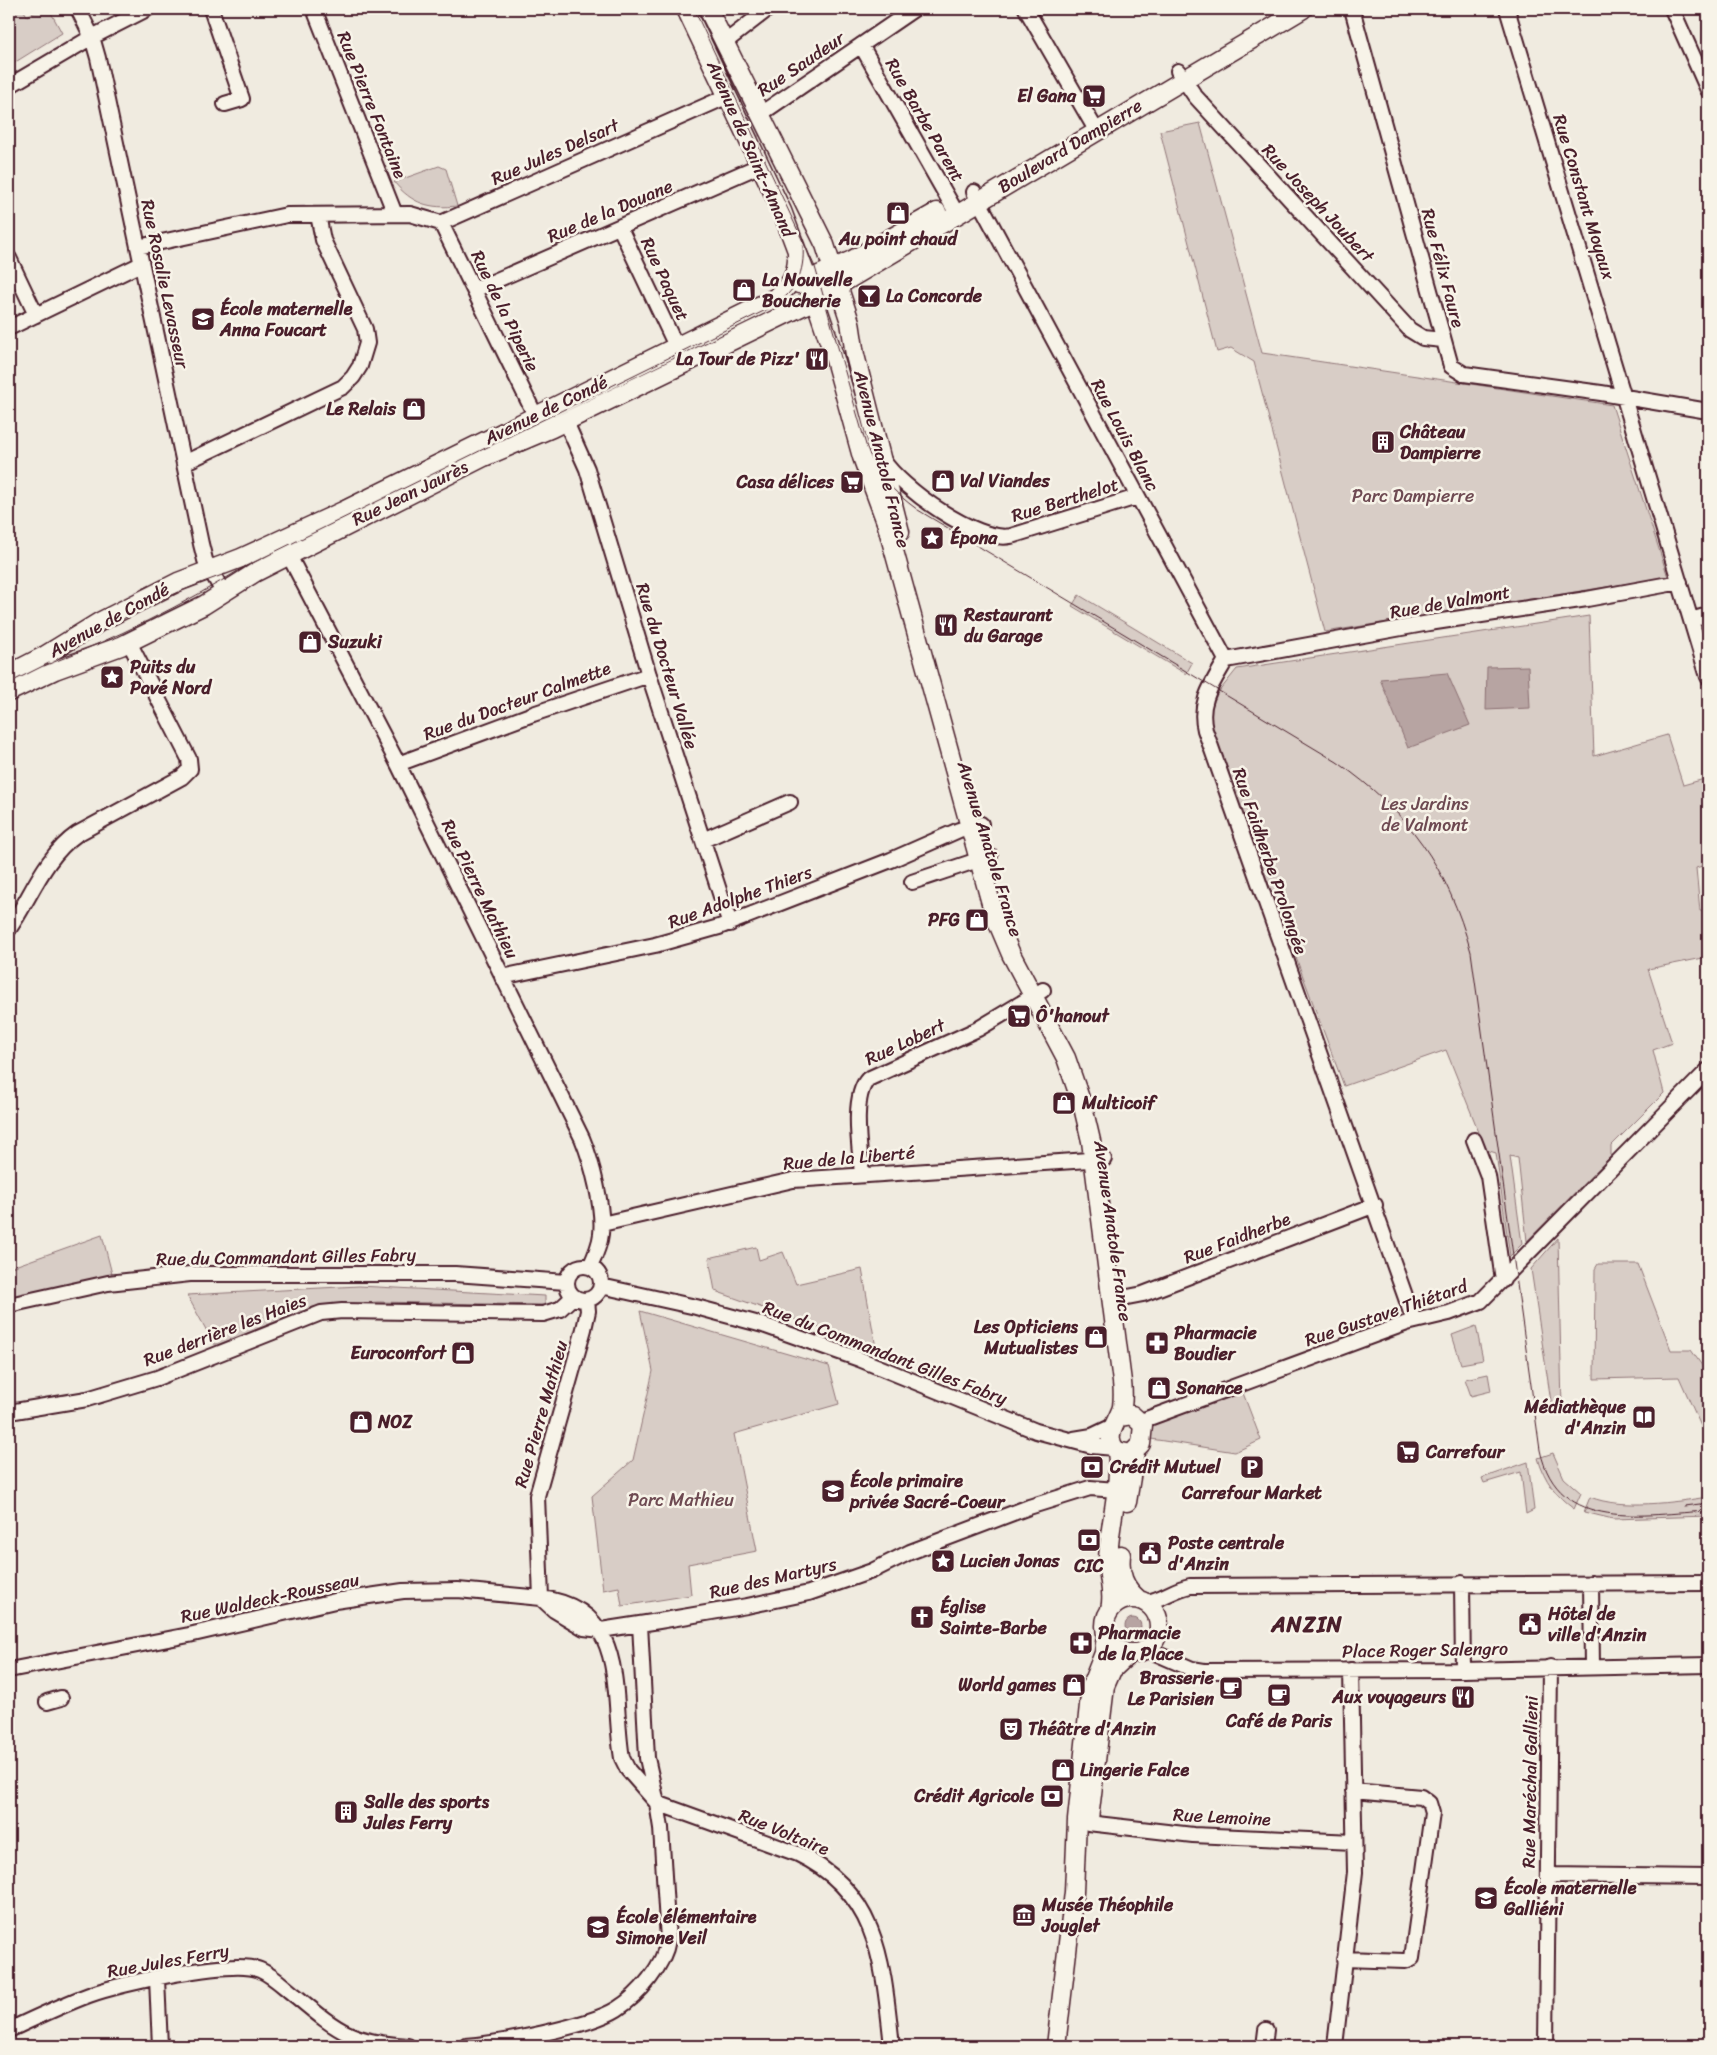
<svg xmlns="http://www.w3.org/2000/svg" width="1717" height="2055" viewBox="0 0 1717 2055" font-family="Sriracha,sans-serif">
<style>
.green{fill:#d8cdc6;stroke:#917678}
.water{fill:#b7a4a2;stroke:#8b6f72}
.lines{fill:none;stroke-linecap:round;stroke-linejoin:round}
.minor-casing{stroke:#4a1f2b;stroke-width:18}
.major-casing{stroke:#4a1f2b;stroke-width:21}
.minor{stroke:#f7f3e8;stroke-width:14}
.major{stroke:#f7f3e8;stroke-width:18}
.tram{stroke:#4a1f2b;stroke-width:1}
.labels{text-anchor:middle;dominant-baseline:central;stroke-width:5;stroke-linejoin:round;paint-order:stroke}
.street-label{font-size:18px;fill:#4a1f2b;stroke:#f7f3e8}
.poi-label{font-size:18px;font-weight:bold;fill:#4a1f2b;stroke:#f7f3e8;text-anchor:start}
.park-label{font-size:18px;fill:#6e4a52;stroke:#f7f3e8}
.district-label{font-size:22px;font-weight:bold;letter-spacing:1px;fill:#4a1f2b;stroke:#f7f3e8}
</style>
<rect width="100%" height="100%" fill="#f0ebe0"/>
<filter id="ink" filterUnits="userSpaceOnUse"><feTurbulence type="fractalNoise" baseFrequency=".02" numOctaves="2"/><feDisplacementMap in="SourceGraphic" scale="10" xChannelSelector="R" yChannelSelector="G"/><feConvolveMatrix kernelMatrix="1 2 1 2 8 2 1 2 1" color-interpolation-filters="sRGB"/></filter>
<g filter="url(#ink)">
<path class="green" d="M9 9H23L27 16 40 9H49L62 33 9 66Z
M693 9H703L763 134 754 138Z
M1200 123 1262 353 1612 405 1668 577 1325 632 1254 362 1231 348 1217 352 1160 131Z
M439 166 446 169 457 206C430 209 412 204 394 182Z
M1079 595 1192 663 1186 674 1072 606Z
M1589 616 1594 756 1667 735 1683 785 1708 778V864L1696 868 1700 911H1708V957L1648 969 1672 1043 1653 1050 1664 1093 1611 1146V1156L1527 1241 1518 1158 1510 1156 1522 1244 1510 1256 1496 1153 1486 1150 1446 1050 1344 1086 1207 720 1217 694 1237 669Z
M102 1235 112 1274 9 1298V1268Z
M1558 1238 1562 1407 1552 1408 1531 1269Z
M756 1247 759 1260 783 1252 796 1284 862 1269 876 1348 715 1291 709 1258Z
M1598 1264H1638L1671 1350H1691L1708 1374V1442L1679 1377 1594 1379 1595 1269Z
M359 1286 545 1296V1305L378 1302 313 1307 219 1344H214L187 1295Z
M640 1311 829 1366 839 1404 734 1434 757 1551 688 1564 691 1595 622 1606 619 1587 603 1590 592 1496 633 1460 653 1371Z
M1476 1326 1483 1360 1461 1364 1452 1335Z
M1488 1374 1491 1391 1471 1396 1465 1379Z
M1243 1393 1261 1440 1235 1452 1151 1439 1152 1425Z
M1553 1453 1564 1478 1581 1493 1574 1509C1556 1496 1544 1480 1538 1458Z
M1528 1462 1534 1510 1526 1514 1521 1472 1484 1483 1482 1478Z
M1590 1497C1622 1510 1675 1502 1708 1497V1516L1613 1519 1584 1512Z"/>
<path class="water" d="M1528 666 1530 708 1486 710 1487 667Z
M1447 673 1470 725 1408 748 1380 679Z
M1125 1626a8 8 0 1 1 16 0a8 8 0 1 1-16 0Z"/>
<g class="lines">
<g class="minor-casing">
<path id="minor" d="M78 9 92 37 98 58 201 544 205 560 223 592
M211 9 242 99 225 104
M314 9 395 214
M1026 9 1096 130
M1352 9 1451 366 1464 374 1601 393 1708 411
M1507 9 1708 677
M1672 9 1708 90
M724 43 768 9
M861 45 957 214
M1178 71 1195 96 1410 330 1423 338 1443 340
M9 86 92 37 147 9
M759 115 914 9
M974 192 1226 660
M441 223 535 415
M620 228 676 346
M138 247 287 215 410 214 441 223 728 96
M9 258 36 315
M474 290 761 165
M9 328 141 264
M566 422 587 469 649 675 730 924
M883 460C901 488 977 543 1011 536L1137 497
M184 463 343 387 353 377 360 366 367 343 365 329 323 240 318 215
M285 548 398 764 582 1138C592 1162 604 1208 601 1234 600 1245 595 1256 590 1267
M1691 620 1708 615
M1226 660C1212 684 1198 702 1205 730L1414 1321
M1226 660 1429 623 1587 599 1680 582
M398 764 533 714 649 675
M703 840 790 802
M912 882 990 856
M9 929C31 897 44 857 77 834L182 777 190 769 189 759 129 642
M502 977 655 945 719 927 891 860 959 830 981 824
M1474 1140 1488 1176 1503 1280
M862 1174C860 1150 851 1097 868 1079L978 1029 1043 990
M602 1224 793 1180 1104 1159
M567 1283a17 17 0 1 1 34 0a17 17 0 1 1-34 0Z
M601 1286 696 1307 763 1325 859 1359 1036 1431 1092 1446 1114 1448
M587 1300 588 1311 584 1329 537 1496 541 1598C630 1609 611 1694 622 1758L628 1770 657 1803 647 1758 640 1624
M1112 1300 1143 1294 1375 1205
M9 1305 108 1283 190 1274H455L566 1282
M9 1412 87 1399 157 1378 321 1313 342 1311 543 1314 560 1309 573 1297
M1141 1421 1407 1323 1449 1313 1481 1301 1708 1070
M1074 1439 1092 1436 1113 1426
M1462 1583 1463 1670
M1591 1583 1592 1667
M1147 1602C1163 1599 1174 1589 1190 1586L1708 1583
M1146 1649 1192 1669 1204 1671 1463 1670 1708 1665
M9 1670 189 1635 335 1601 403 1591 458 1590 541 1598 554 1610 584 1628 601 1630 659 1621 747 1606 809 1593 872 1571 910 1552 1029 1507 1090 1488 1117 1490
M47 1702 61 1698
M657 1803 798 1854C880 1893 883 1966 892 2046
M1088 1823 1193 1835 1354 1842
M1548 1875 1708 1877
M1344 1959 1405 1961 1412 1958 1432 1813 1429 1803 1421 1797 1353 1791
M157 1979 160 2046
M9 2030C35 2018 62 2005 89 1995 119 1984 233 1958 260 1970 274 1976 285 1988 297 1997 340 2033 352 2042 408 2046
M466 2046C501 2043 588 2027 617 2009 639 1995 664 1966 668 1940L661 1828 657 1803
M1264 2046 1266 2030
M1335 2046 1355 1872 1351 1670
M1546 2046 1550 1667"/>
</g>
<g class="major-casing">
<path id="major" d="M686 9 782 211 812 291 834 356 862 457 886 522 994 914 1011 954 1066 1058 1083 1107 1091 1141 1122 1382C1123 1390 1123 1399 1122 1407 1118 1422 1102 1437 1117 1451L1131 1454 1141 1444 1143 1425 1132 1415 1119 1417
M708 9 825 245 850 322 855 355 900 532
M799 284 852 260 937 212
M9 674 44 656 101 621 178 582 241 558 343 511 775 298C790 288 798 272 797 253
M9 692 55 670 121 646 204 605 256 572 484 457 552 428 807 304 1303 9
M1127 1502 1135 1452
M1121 1555C1119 1574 1124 1587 1138 1599
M1105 1626a27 27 0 1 1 54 0a27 27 0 1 1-54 0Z
M1110 1609C1114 1594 1109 1582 1108 1567 1107 1528 1122 1490 1117 1451
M1089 1819 1105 1686 1112 1670 1130 1653
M1056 2046 1074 1892 1077 1820 1091 1686 1104 1653 1106 1635"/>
</g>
<use href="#minor" class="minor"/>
<use href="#major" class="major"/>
<path class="tram" d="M694 9 815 267 866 445C876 474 893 492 918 510L1337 762C1409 812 1448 868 1471 952L1540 1450C1558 1534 1645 1514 1708 1511
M64 654C114 621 168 594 225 574
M44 666C116 638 180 607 246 566L774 306C796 291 805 272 803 246
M9 683 49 663
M1684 1506 1708 1503"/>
</g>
</g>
<defs>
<g id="supermarket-square" transform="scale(1.25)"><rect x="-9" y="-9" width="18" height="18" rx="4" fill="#4a1f2b" stroke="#f7f3e8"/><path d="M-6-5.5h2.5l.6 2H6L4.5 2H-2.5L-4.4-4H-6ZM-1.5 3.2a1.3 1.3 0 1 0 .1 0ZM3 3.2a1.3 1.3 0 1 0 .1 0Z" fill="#fff"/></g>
<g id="shop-square" transform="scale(1.25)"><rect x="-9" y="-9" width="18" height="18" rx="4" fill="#4a1f2b" stroke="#f7f3e8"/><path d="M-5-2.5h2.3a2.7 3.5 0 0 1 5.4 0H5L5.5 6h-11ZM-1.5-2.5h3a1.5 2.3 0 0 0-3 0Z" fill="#fff"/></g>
<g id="bar-square" transform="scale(1.25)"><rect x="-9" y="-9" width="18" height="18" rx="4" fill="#4a1f2b" stroke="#f7f3e8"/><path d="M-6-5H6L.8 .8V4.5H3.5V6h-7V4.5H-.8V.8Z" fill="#fff"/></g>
<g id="school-square" transform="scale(1.25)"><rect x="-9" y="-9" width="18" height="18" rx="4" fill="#4a1f2b" stroke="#f7f3e8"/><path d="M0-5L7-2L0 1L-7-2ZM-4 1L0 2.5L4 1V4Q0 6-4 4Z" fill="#fff"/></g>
<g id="restaurant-square" transform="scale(1.25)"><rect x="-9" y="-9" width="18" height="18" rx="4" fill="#4a1f2b" stroke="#f7f3e8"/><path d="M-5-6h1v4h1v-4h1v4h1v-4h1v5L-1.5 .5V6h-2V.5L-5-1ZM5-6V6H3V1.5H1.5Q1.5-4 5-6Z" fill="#fff"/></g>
<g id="building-square" transform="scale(1.25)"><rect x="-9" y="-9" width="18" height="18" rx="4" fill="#4a1f2b" stroke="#f7f3e8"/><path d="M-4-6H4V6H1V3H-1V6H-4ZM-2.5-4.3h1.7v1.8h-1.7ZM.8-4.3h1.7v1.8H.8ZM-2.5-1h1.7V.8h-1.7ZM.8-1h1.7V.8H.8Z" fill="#fff"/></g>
<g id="sight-square" transform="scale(1.25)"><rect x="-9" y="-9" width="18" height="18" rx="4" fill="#4a1f2b" stroke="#f7f3e8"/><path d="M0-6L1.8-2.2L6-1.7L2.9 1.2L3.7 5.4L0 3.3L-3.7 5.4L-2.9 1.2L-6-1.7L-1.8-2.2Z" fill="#fff"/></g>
<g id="pharmacy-square" transform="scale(1.25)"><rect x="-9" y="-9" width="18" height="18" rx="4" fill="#4a1f2b" stroke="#f7f3e8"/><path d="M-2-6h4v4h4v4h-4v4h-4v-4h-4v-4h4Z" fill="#fff"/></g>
<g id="library-square" transform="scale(1.25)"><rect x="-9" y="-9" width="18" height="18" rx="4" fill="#4a1f2b" stroke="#f7f3e8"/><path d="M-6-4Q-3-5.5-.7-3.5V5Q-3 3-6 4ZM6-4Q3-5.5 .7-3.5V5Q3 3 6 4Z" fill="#fff"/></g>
<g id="bank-square" transform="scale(1.25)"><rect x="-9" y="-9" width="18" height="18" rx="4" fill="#4a1f2b" stroke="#f7f3e8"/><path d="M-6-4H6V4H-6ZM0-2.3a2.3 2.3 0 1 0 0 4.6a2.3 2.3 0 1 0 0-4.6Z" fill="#fff"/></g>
<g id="parking-square" transform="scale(1.25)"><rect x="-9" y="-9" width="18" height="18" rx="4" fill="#4a1f2b" stroke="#f7f3e8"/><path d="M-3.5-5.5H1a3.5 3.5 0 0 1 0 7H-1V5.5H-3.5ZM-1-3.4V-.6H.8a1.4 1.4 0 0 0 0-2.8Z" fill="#fff"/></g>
<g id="civic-square" transform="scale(1.25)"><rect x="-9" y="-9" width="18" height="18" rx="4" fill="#4a1f2b" stroke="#f7f3e8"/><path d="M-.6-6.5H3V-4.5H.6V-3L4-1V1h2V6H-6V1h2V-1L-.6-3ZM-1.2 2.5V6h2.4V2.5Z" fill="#fff"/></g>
<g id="church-square" transform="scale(1.25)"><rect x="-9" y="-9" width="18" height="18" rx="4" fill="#4a1f2b" stroke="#f7f3e8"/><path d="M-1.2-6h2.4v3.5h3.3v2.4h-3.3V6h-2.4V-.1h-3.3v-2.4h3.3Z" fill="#fff"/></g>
<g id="cafe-square" transform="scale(1.25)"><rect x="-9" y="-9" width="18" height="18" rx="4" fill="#4a1f2b" stroke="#f7f3e8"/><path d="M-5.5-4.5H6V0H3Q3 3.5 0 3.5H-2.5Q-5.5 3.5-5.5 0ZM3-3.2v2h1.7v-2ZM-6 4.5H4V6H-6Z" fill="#fff"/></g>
<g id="theatre-square" transform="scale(1.25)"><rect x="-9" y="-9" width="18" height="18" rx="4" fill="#4a1f2b" stroke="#f7f3e8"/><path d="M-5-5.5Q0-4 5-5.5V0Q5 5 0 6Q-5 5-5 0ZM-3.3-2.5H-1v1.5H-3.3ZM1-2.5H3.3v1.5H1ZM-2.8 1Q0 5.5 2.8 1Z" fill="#fff"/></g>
<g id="museum-square" transform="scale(1.25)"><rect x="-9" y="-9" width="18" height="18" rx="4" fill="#4a1f2b" stroke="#f7f3e8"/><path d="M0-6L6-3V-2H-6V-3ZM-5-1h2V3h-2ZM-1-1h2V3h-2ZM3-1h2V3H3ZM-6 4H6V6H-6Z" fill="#fff"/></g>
</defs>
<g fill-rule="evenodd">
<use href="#supermarket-square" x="1094" y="96"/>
<use href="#shop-square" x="898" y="213"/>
<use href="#shop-square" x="744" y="290"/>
<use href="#bar-square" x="869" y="296"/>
<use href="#school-square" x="203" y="319"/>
<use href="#restaurant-square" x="817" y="359"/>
<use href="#shop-square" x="414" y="409"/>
<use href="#building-square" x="1383" y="442"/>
<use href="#shop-square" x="943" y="481"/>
<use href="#supermarket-square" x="852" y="482"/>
<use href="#sight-square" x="932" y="538"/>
<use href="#restaurant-square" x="946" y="625"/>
<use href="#shop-square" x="310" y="642"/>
<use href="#sight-square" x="112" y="677"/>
<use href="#shop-square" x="977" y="920"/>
<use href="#supermarket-square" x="1019" y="1016"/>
<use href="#shop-square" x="1064" y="1103"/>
<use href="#shop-square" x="1096" y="1337"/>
<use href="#pharmacy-square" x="1157" y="1343"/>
<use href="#shop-square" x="463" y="1353"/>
<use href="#shop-square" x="1159" y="1388"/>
<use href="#library-square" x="1644" y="1417"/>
<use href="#shop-square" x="361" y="1422"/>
<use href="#supermarket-square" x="1408" y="1452"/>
<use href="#bank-square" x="1092" y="1467"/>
<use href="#parking-square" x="1252" y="1467"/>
<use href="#school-square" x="833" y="1491"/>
<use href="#bank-square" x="1089" y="1540"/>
<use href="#civic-square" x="1150" y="1553"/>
<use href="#sight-square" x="943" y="1561"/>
<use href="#church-square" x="922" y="1617"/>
<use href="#civic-square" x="1530" y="1624"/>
<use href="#pharmacy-square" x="1081" y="1643"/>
<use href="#shop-square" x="1074" y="1685"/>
<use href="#cafe-square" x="1231" y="1688"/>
<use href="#cafe-square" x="1279" y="1695"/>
<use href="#restaurant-square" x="1463" y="1697"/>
<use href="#theatre-square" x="1011" y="1729"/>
<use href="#shop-square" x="1063" y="1770"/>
<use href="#bank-square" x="1052" y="1796"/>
<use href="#building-square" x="346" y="1812"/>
<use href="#school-square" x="1486" y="1898"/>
<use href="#museum-square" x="1024" y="1915"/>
<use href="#school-square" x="598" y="1927"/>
</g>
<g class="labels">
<g class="street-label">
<text transform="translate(801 64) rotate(-34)">Rue Saudeur</text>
<text transform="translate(372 105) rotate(68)">Rue Pierre Fontaine</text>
<text transform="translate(925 120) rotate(60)">Rue Barbe Parent</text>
<text transform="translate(1070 146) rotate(-31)">Boulevard Dampierre</text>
<text transform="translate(751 149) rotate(66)">Avenue de Saint-Amand</text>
<text transform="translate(555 152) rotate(-24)">Rue Jules Delsart</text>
<text transform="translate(1584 197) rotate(73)">Rue Constant Moyaux</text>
<text transform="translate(1318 203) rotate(47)">Rue Joseph Joubert</text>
<text transform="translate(610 211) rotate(-23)">Rue de la Douane</text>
<text transform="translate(1443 268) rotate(75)">Rue Félix Faure</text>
<text transform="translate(665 279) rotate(65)">Rue Paquet</text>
<text transform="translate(165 284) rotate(78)">Rue Rosalie Levasseur</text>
<text transform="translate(505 311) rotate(64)">Rue de la Piperie</text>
<text transform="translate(546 410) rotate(-26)">Avenue de Condé</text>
<text transform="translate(1125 435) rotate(62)">Rue Louis Blanc</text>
<text transform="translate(882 459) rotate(76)">Avenue Anatole France</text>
<text transform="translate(410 493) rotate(-26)">Rue Jean Jaurès</text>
<text transform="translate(1065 500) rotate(-17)">Rue Berthelot</text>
<text transform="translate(1450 602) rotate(-10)">Rue de Valmont</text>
<text transform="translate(109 620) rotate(-29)">Avenue de Condé</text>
<text transform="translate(667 666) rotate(73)">Rue du Docteur Vallée</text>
<text transform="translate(517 701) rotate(-20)">Rue du Docteur Calmette</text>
<text transform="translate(990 849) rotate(73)">Avenue Anatole France</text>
<text transform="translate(1270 861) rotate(71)">Rue Faidherbe Prolongée</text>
<text transform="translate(480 889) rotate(64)">Rue Pierre Mathieu</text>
<text transform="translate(740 897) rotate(-20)">Rue Adolphe Thiers</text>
<text transform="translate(905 1042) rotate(-25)">Rue Lobert</text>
<text transform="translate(849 1158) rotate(-5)">Rue de la Liberté</text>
<text transform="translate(1113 1231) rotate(82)">Avenue Anatole France</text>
<text transform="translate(1237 1238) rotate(-21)">Rue Faidherbe</text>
<text transform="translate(286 1257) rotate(-1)">Rue du Commandant Gilles Fabry</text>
<text transform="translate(1386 1313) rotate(-19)">Rue Gustave Thiétard</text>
<text transform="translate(225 1330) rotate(-21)">Rue derrière les Haies</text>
<text transform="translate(885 1353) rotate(21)">Rue du Commandant Gilles Fabry</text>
<text transform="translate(541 1414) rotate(-74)">Rue Pierre Mathieu</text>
<text transform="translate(773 1578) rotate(-13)">Rue des Martyrs</text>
<text transform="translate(270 1598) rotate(-12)">Rue Waldeck-Rousseau</text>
<text transform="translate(1425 1650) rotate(-1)">Place Roger Salengro</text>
<text transform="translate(1530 1782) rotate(-89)">Rue Maréchal Gallieni</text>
<text transform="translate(1222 1817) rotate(3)">Rue Lemoine</text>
<text transform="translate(784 1832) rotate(22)">Rue Voltaire</text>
<text transform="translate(168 1961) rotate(-10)">Rue Jules Ferry</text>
</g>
<g class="poi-label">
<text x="1076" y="96" text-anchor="end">El Gana</text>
<text x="898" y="239" text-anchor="middle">Au point chaud</text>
<text x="762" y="280">La Nouvelle<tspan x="762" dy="21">Boucherie</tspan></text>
<text x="886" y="296">La Concorde</text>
<text x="220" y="309">École maternelle<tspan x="220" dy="21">Anna Foucart</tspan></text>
<text x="800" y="359" text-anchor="end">La Tour de Pizz'</text>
<text x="396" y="409" text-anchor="end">Le Relais</text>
<text x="1400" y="432">Château<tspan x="1400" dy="21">Dampierre</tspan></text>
<text x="960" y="481">Val Viandes</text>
<text x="834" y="482" text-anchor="end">Casa délices</text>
<text x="950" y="538">Épona</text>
<text x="964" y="615">Restaurant<tspan x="964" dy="21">du Garage</tspan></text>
<text x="328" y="642">Suzuki</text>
<text x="130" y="667">Puits du<tspan x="130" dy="21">Pavé Nord</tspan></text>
<text x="960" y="920" text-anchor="end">PFG</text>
<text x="1036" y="1016">Ô'hanout</text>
<text x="1082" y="1103">Multicoif</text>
<text x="1078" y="1327" text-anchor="end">Les Opticiens<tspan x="1078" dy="21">Mutualistes</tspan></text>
<text x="1174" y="1333">Pharmacie<tspan x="1174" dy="21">Boudier</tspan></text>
<text x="446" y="1353" text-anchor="end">Euroconfort</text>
<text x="1176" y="1388">Sonance</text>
<text x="1626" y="1407" text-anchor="end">Médiathèque<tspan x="1626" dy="21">d'Anzin</tspan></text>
<text x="378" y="1422">NOZ</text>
<text x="1426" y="1452">Carrefour</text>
<text x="1110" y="1467">Crédit Mutuel</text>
<text x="850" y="1481">École primaire<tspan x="850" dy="21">privée Sacré-Coeur</tspan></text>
<text x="1252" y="1493" text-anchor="middle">Carrefour Market</text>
<text x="1168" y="1543">Poste centrale<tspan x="1168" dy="21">d'Anzin</tspan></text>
<text x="960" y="1561">Lucien Jonas</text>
<text x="1089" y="1566" text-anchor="middle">CIC</text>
<text x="940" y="1607">Église<tspan x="940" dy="21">Sainte-Barbe</tspan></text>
<text x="1548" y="1614">Hôtel de<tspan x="1548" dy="21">ville d'Anzin</tspan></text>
<text x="1098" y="1633">Pharmacie<tspan x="1098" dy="21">de la Place</tspan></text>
<text x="1214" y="1678" text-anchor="end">Brasserie<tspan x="1214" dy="21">Le Parisien</tspan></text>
<text x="1056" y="1685" text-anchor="end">World games</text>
<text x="1446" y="1697" text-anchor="end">Aux voyageurs</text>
<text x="1279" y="1721" text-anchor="middle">Café de Paris</text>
<text x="1028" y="1729">Théâtre d'Anzin</text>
<text x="1080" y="1770">Lingerie Falce</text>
<text x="1034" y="1796" text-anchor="end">Crédit Agricole</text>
<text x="364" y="1802">Salle des sports<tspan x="364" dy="21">Jules Ferry</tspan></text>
<text x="1504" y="1888">École maternelle<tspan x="1504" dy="21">Galliéni</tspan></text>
<text x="1042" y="1905">Musée Théophile<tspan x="1042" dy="21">Jouglet</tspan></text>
<text x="616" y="1917">École élémentaire<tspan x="616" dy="21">Simone Veil</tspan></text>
</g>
<g class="park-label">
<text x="1413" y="496">Parc Dampierre</text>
<text x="1425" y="804">Les Jardins<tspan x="1425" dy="21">de Valmont</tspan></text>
<text x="681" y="1500">Parc Mathieu</text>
</g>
<g class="district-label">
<text x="1307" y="1624">ANZIN</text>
</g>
</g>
<rect width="1717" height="2055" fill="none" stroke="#f7f3e8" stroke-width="30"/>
<rect x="15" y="15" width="1687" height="2025" fill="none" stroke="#4a1f2b" stroke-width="2" filter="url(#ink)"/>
</svg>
